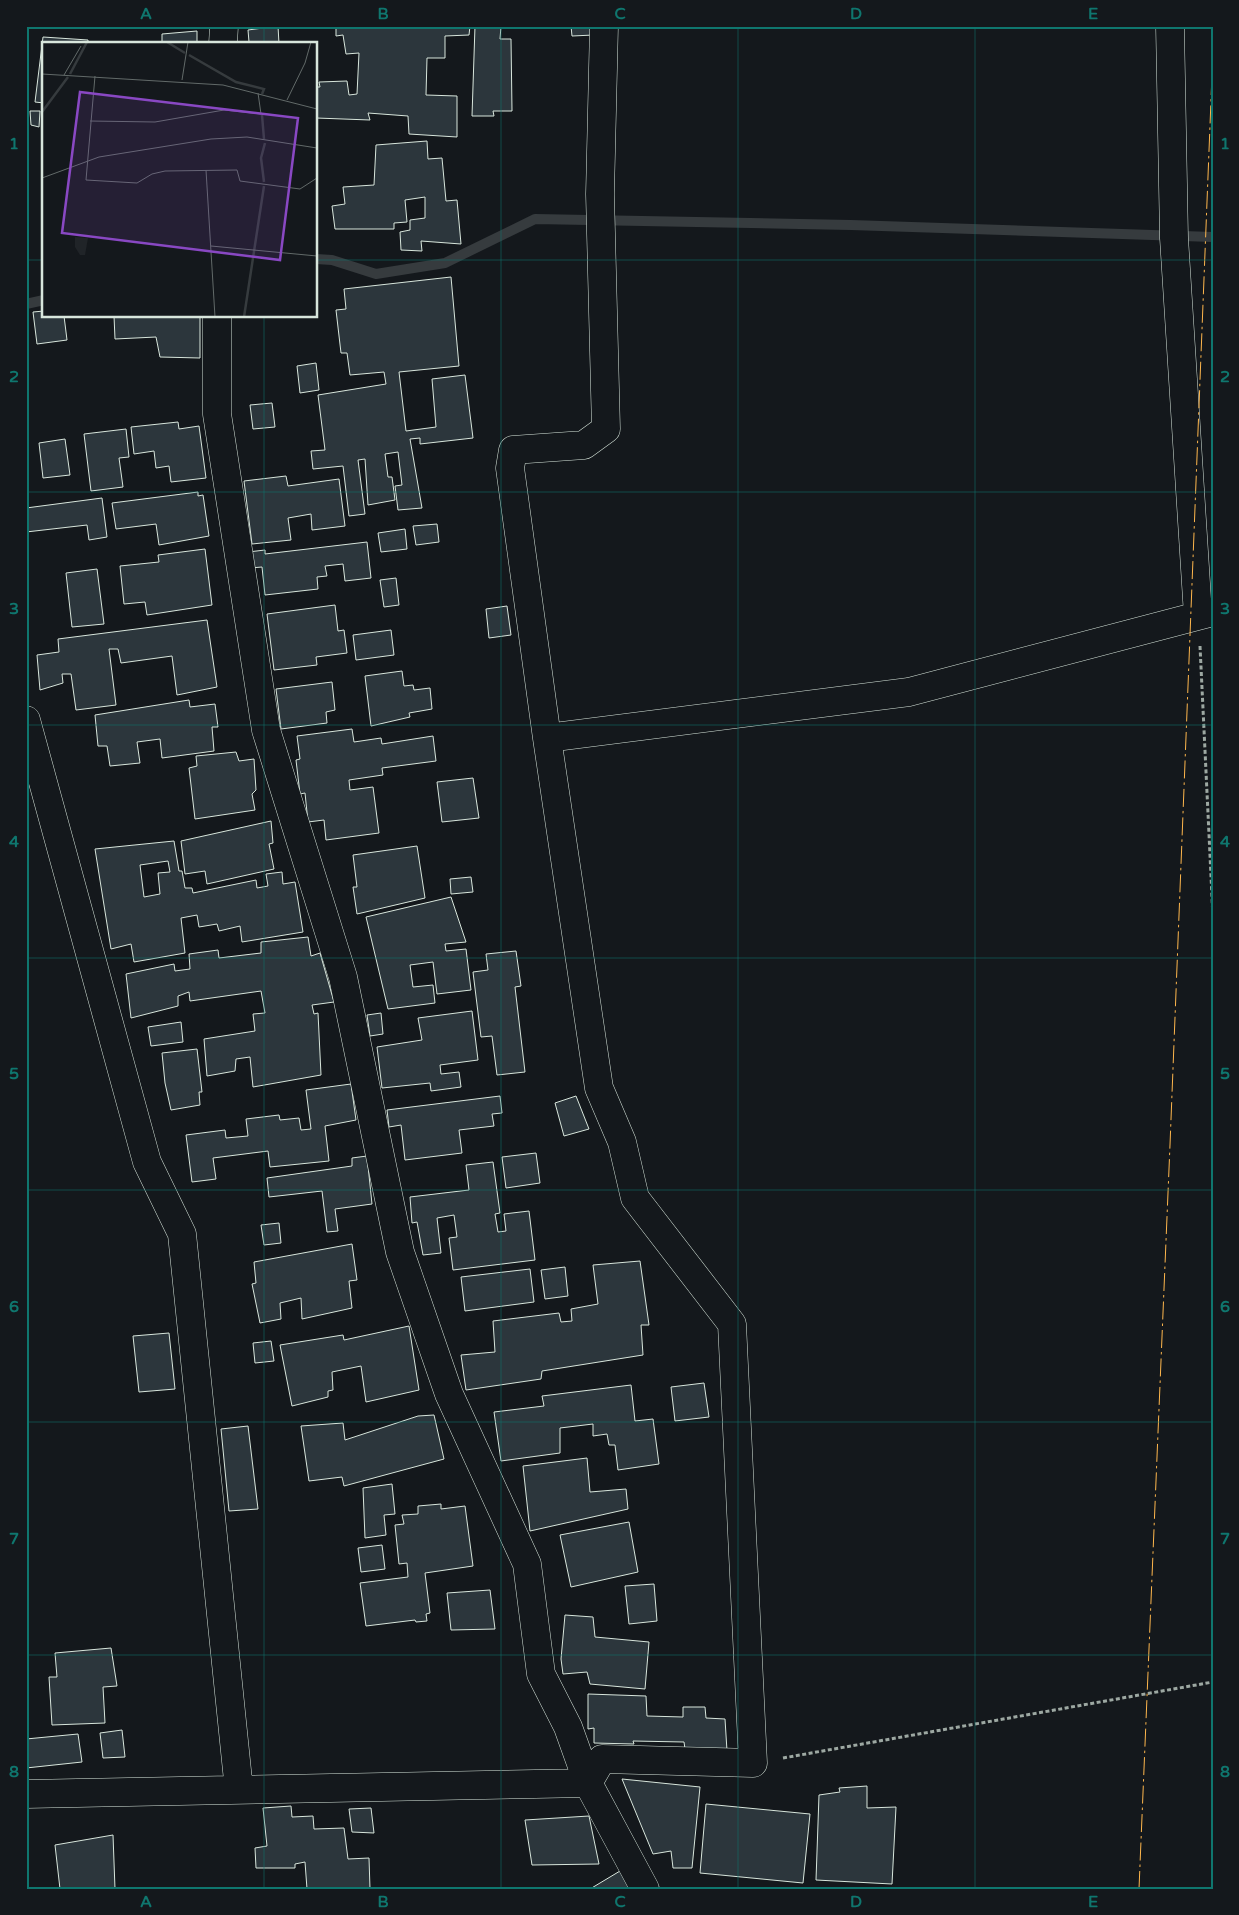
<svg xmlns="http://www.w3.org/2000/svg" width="1239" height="1915" viewBox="0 0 1239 1915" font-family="'Varela Round',sans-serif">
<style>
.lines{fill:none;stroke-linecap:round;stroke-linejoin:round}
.stream{stroke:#363b3e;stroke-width:10}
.building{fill:#2c363c;stroke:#d8e6dc;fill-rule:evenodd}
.minor-casing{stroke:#d8e6dc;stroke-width:29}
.path{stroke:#9da8a2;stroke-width:3;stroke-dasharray:4 2.5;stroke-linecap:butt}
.minor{stroke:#14181c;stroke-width:28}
.power{stroke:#ffb74d;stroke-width:1;stroke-dasharray:18 4 2.5 4;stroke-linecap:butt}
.grid{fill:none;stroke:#0f766e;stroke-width:1;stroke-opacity:0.55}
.inset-river{fill:none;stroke:#363b3e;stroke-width:2.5}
.inset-road{fill:none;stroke:#626a69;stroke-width:1}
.view{fill:#8948c3;fill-opacity:0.15;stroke:#8948c3;stroke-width:2.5}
.inset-edge{fill:none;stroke:#d8e6dc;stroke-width:2.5}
.neatline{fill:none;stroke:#0f766e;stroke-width:2}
.grid-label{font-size:16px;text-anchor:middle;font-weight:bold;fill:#0f766e}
</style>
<rect width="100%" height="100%" fill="#14181c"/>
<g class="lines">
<path class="stream" d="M316 259 332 260 376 274 445 263 535 219 851 225 1213 237
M26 304 44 300"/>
</g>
<path class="building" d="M278 26 279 44H240L249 42 248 30Z
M336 26H470L469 35 445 36V58H427L426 95 457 96V137L409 134 408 116 368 113 370 120 316 118V87H320L319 82 347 81 349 95 357 94 359 53 346 54 343 35 336 36Z
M475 26H501L500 39H511L512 111H493L494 116H472Z
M571 26H594V35L572 36Z
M197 31V44H162V34Z
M43 37 88 40V44H44V103L35 102Z
M30 111H40L39 127 31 125Z
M427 141 428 159 442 158 446 201 457 200 461 244 421 241 422 251 401 250 400 232 410 230V220L425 218V197L405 200 407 222 394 223V229H335L332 206 345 204 343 187 374 185 376 145Z
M451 277 459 366 399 372 406 431 436 427 432 379 465 375 473 438 420 444V438L410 439 422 508 398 510 395 486 402 485 398 452 385 454 388 477H392L395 500 368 505 365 459 358 460 365 514 349 516 343 466 313 469 311 451 325 450 318 395 386 384 384 372 350 375 347 353H341L336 310 346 309 344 289Z
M44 311V316H64L67 340 37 344 33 312Z
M114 316H200V358L160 357 156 337 115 339Z
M316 363 319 390 300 393 297 366Z
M272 403 275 427 253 429 250 405Z
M178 422 179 429 199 426 206 478 171 482 169 466 156 468 154 451 134 454 131 427Z
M126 429 129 457 119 458 123 487 91 491 84 434Z
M65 439 70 475 43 478 39 443Z
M286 476 288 486 339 479 345 526 312 530 311 514 288 518 291 540 252 544 244 481Z
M198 492V496L203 495 209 536 159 545 156 524 116 529 112 503Z
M102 498 107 537 89 540 87 525 26 532V508Z
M437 524 439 542 416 545 413 526Z
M405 529 407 549 381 552 378 533Z
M367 542 371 578 345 581 343 564 325 566 327 576 317 577 318 589 265 595 262 567 250 568 248 552 265 550V554Z
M205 549 212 605 147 615 145 602 124 604 120 566 159 562 158 555Z
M97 569 104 624 72 627 66 573Z
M396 578 399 605 384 607 380 580Z
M335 605 338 631 344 630 347 653 316 657 317 665 274 670 267 614Z
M507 606 511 635 489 638 486 609Z
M207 620 217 687 177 695 172 656 121 663 118 649H109L116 705 76 710 71 674H62L63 683 40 690 37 655 59 652 58 639Z
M391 630 394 655 356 660 353 635Z
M402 671 404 686 413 685 414 690 430 688 432 709 409 713 410 717 371 726 365 676Z
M332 682 335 710 326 712 327 723 281 729 276 689Z
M189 700 190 707 215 704 218 727H212L214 751 162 758 160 739 137 742 140 763 110 766 107 746H98L95 715Z
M352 729 354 742 381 738 382 744 433 736 436 761 382 768 383 775 349 780 350 790 373 787 379 833 326 840 324 820 308 822 305 793 300 794 296 760 300 759 297 736Z
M236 752 239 761 254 759 256 790 252 794 255 810 195 819 189 768 197 766 196 756Z
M473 778 479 818 442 822 437 782Z
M271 821 273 843 269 844 274 869 207 884 205 871 185 874 181 841Z
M174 841 179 871H182L185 888H192L193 893 256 880 257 888 268 886 266 874 282 872 283 884 295 882 303 932 242 942 240 926 219 931 217 924 199 927 197 915 181 918 185 953 134 962 131 944 111 949 95 849ZM168 861 170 872 158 873 160 894 144 897 140 865Z
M417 846 425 898 357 914 353 887H357L353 855Z
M471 877 473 892 451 894 450 879Z
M451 897 466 942 445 944 446 951 466 949 471 990 437 994 433 962 410 965 413 987 433 985 435 1003 388 1009 366 917Z
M308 937 311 956 320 953 334 1002 312 1005 314 1014 318 1013 321 1075 253 1087 250 1057 236 1059 235 1071 207 1076 204 1039 255 1031 253 1014 265 1013 261 991 190 1001 189 992 178 996V1006L131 1018 126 974 174 964 175 971 190 969 189 954 218 950 219 958 261 953V942Z
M516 951 521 986 515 987 525 1072 497 1075 492 1036 481 1037 473 972 488 970 486 954Z
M472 1011 478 1060 440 1065 441 1074 459 1072 461 1087 431 1091 430 1083 382 1088 377 1047 422 1040 418 1018Z
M381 1013 383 1034 370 1036 367 1015Z
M181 1022 183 1042 151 1046 148 1027Z
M197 1049 202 1092H199L200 1105 171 1110 165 1083 162 1053Z
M351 1084 356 1120 325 1126 329 1161 270 1167 268 1151 213 1158 216 1179 192 1182 186 1135 225 1130 226 1138 248 1136 246 1119 279 1115 280 1120 299 1118 301 1130 311 1129 306 1090Z
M500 1096 502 1113 492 1114 494 1126 459 1130 462 1153 405 1160 401 1125 389 1127 387 1110Z
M576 1096 589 1129 564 1136 555 1103Z
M536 1153 540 1183 506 1188 502 1157Z
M367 1156 372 1204 335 1209 338 1231 327 1232 322 1191 269 1197 267 1178 352 1166V1158Z
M493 1162 500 1213 495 1214 498 1232 506 1231 504 1214 529 1211 535 1260 453 1270 449 1238 457 1237 454 1215 437 1218 441 1253 423 1255 417 1222 412 1223 410 1197 469 1190 466 1165Z
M279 1223 281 1243 264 1245 261 1225Z
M352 1244 357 1280 349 1281 352 1308 302 1319 301 1298 280 1303 281 1319 260 1323 252 1284 256 1283 254 1262Z
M640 1261 649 1325H641L643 1355 542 1371 541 1379 466 1390 461 1355 495 1352 493 1321 559 1313 561 1322 572 1321 571 1309 598 1304 593 1265Z
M565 1267 568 1296 545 1299 541 1270Z
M530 1269 534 1302 465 1311 461 1277Z
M409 1326 419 1390 366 1402 361 1366 332 1372 333 1390 328 1391V1397L292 1406 280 1345 343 1335 344 1340Z
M169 1333 175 1389 139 1392 133 1336Z
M271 1341 274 1361 255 1363 253 1343Z
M704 1383 709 1417 675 1421 671 1387Z
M631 1385 635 1421 653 1419 659 1464 618 1470 615 1445H609L607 1434 593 1436V1424L560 1428V1453L501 1461 494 1412 544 1406 542 1396Z
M434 1415 444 1459 344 1486 342 1477 309 1481 301 1426 343 1423 345 1440 418 1416Z
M248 1426 258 1509 229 1511 221 1429Z
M587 1458 590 1492 626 1489 628 1509 530 1531 523 1466Z
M392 1484 395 1514 384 1515 386 1535 365 1538 363 1488Z
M441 1504V1509L465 1506 473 1566 425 1573 430 1613 426 1614 427 1621 416 1622 415 1620 366 1626 360 1583 408 1577 407 1563 399 1564 395 1525 404 1524 402 1515 418 1514V1506Z
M629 1522 638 1572 571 1587 560 1535Z
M382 1545 385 1569 361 1572 358 1548Z
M654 1584 657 1621 629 1624 625 1586Z
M490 1590 495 1629 451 1630 447 1593Z
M565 1615 593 1617 595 1637 649 1642 645 1689 590 1684 587 1672 563 1674 561 1659Z
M111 1648 117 1686 103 1687 105 1723 52 1725 49 1677H57L55 1653Z
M588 1694 646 1696 647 1716 683 1717V1707H705L706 1718 725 1719 727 1751 685 1749 684 1742 633 1741 634 1744 594 1743V1728L588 1729Z
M122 1730 125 1757 103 1758 100 1733Z
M78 1734 82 1762 26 1768V1739Z
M622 1779 700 1787 692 1868H673L671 1851 653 1854Z
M867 1786V1808L896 1807 892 1884 816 1880 819 1795 840 1792 839 1788Z
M706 1804 810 1814 803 1883 700 1873Z
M291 1806 292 1817 313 1816 314 1829 344 1828 348 1859 369 1858 370 1889H307L305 1862 295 1864V1868H256L255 1848 267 1846 263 1808Z
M371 1808 374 1833 352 1832 349 1809Z
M589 1816 599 1864 532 1865 525 1820Z
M113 1835 115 1889H60L55 1845Z
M620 1871 630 1889H590Z"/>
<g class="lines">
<g class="minor-casing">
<path id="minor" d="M1170 26 1174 238 1198 615
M223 44 224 26
M217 316V414L266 730 343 977 400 1252 449 1394 527 1564 541 1674 568 1727 588 1783 645 1889
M26 720 147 1162 182 1234 239 1790
M547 738 909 692 1213 612
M588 1783 602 1759 753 1763 732 1324 635 1198 622 1142 599 1088 547 738 510 468 513 450 584 445 606 429 600 194 604 26
M26 1794 588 1783"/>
</g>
<path class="path" d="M1200 646 1213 918
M783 1758 1213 1682"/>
<use href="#minor" class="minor"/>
<path class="power" d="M1139 1889 1170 1145 1213 49"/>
</g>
<path class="grid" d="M264 26V44M501 26V1889M738 26V1889M975 26V1889M26 260H44M316 260H1213M264 316V1889M26 492H1213M26 725H1213M26 958H1213M26 1190H1213M26 1422H1213M26 1655H1213"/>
<g transform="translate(42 42)">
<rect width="275" height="275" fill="#14181c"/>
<path d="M33 195 46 196 43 213H38L33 205Z" fill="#202428"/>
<path class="inset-river" d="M125 0 143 11M147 13 194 40 222 47 220 52M28 32 45 0M0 70 26 35M220 73 222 97M222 140 219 116 223 101M202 275 222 144"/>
<path class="inset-road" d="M0 32 181 43 275 67M22 33 39 4M53 34 44 138 95 141 110 132 123 129 195 128 198 139 258 147 275 136M140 38 146 0M245 58 263 21 269 0M48 79 113 80 182 68 219 72 216 51M164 128 173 275M0 136 57 115 169 97 205 95 275 106M169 204 275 214"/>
<path class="view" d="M38 50 256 76 238 218 20 191Z"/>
<rect width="275" height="275" class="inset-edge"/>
</g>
<rect width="1239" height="1915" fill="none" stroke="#14181c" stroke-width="55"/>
<rect x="28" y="28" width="1184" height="1860" class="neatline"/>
<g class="grid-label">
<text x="146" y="19">A</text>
<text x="383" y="19">B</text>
<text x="620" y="19">C</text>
<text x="856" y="19">D</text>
<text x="1093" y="19">E</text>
<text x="14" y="149">1</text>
<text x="1225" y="149">1</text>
<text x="14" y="382">2</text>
<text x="1225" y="382">2</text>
<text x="14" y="614">3</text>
<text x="1225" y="614">3</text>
<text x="14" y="847">4</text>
<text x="1225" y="847">4</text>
<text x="14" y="1079">5</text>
<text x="1225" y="1079">5</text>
<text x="14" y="1312">6</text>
<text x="1225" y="1312">6</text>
<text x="14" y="1544">7</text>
<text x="1225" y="1544">7</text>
<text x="14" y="1777">8</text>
<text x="1225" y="1777">8</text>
<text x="146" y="1907">A</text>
<text x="383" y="1907">B</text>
<text x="620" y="1907">C</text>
<text x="856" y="1907">D</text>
<text x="1093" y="1907">E</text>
</g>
</svg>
